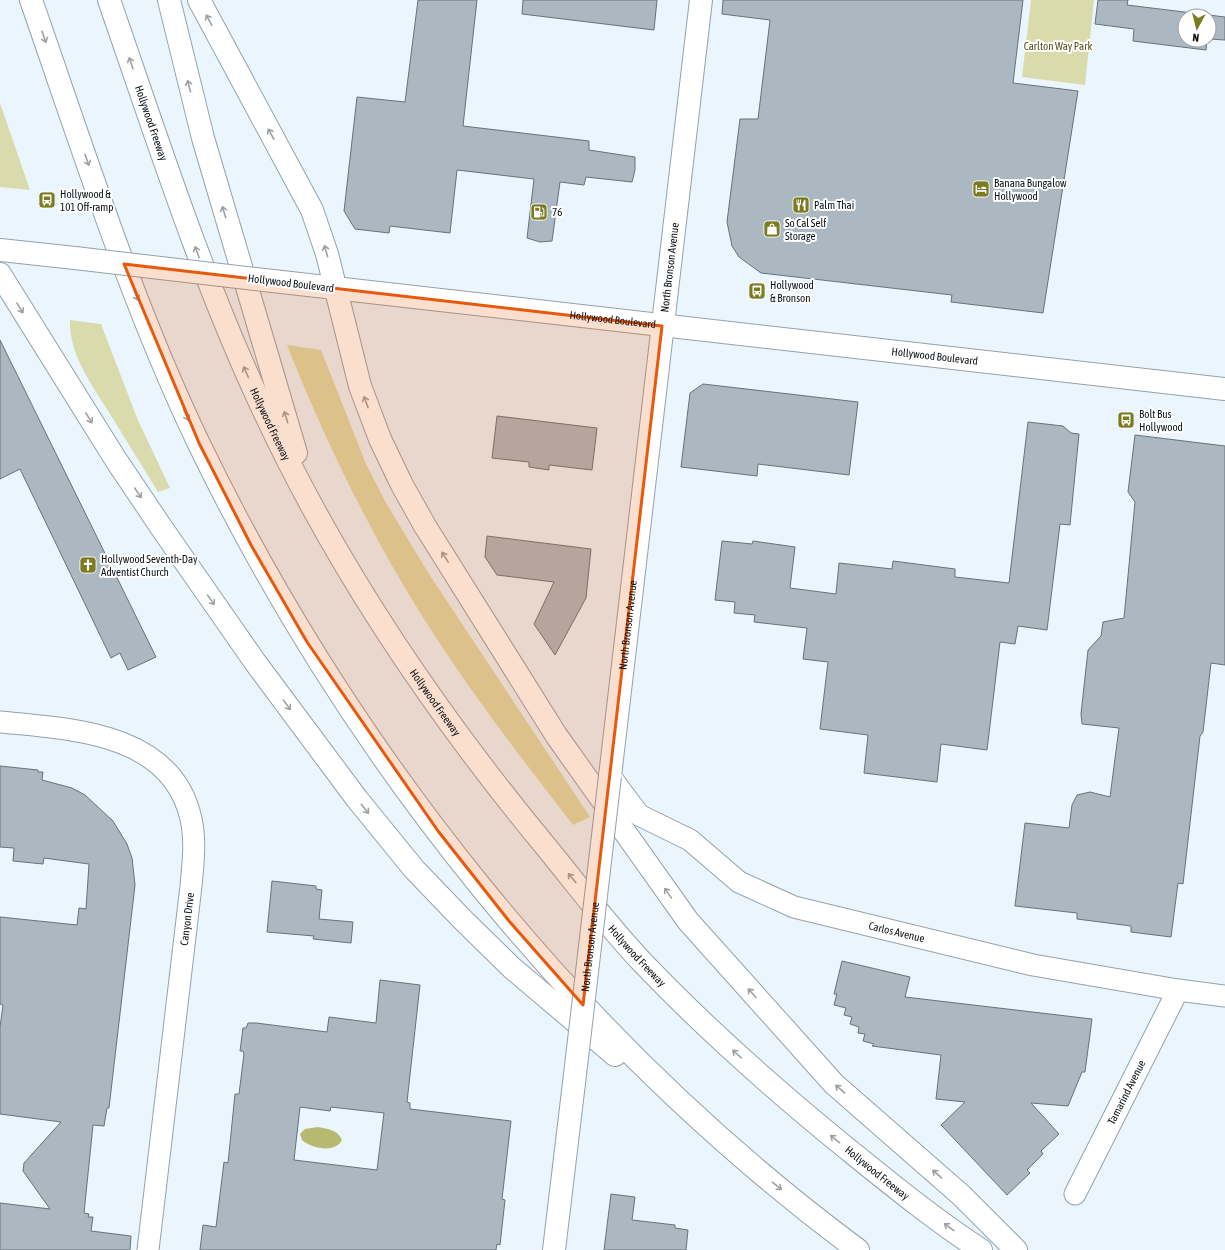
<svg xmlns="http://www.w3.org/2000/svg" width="1225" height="1250" viewBox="0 0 1225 1250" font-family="'Asap Condensed',sans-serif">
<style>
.green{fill:#dadbac}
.water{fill:#b8b970}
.building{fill:#abb8c2;stroke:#66727a;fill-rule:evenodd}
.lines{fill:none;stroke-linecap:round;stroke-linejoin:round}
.street-casing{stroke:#95a2ab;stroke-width:23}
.secondary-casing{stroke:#95a2ab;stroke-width:24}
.highway-casing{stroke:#95a2ab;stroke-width:24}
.street{stroke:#fff;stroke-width:21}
.secondary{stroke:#fff;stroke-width:22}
.highway{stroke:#fff;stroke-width:22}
.secondary-bridge-casing{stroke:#95a2ab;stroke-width:24;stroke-linecap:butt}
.secondary-bridge{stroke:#fff;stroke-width:22}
.oneway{stroke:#9ea0a1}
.marked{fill:#e8590c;fill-opacity:0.2;stroke:#e8590c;stroke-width:3;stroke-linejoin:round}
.labels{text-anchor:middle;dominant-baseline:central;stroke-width:4;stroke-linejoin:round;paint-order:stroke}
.park-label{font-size:11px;fill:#52511b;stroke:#fff}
.street-label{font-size:11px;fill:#0d1215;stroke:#fff}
.poi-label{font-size:11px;fill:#0d1215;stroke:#fff;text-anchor:start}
</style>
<rect width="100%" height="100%" fill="#eaf5fd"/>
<path class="green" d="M1031 0H1094L1085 85 1022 77Z
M0 103 30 190 0 187Z
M70 320 101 324 137 418 170 488 158 492C144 469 129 445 115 422 97 392 68 356 70 320Z
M287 345 321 350 366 464 386 503 429 574 590 817 573 825C530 769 486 713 447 654 382 558 330 453 287 345Z"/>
<path class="water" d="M318 1127C328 1129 338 1130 342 1140 335 1154 311 1148 302 1140L300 1134 305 1129Z"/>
<path class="building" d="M418 0H477L463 126 589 141V150L635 157V170L632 182 586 177 584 185 560 182 552 241 540 242 527 238 534 179 457 170 450 233 390 226 389 233 355 229 344 211 357 97 405 102Z
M523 0H657L654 30 522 14Z
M723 0H1023L1013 83 1078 91 1043 313 951 302 952 295 761 273 739 257 732 246 727 222 740 119H758L770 20 722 14Z
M1098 0H1128L1127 5 1225 17V40L1209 39V16H1185V40H1207L1206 50 1133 41 1134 29 1095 24Z
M0 340 156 657 128 670 120 653 111 658 20 469 0 479Z
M703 384 858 402 849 475 758 464 757 476 681 467 690 393Z
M497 416 597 428 592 470 549 465V470L529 467V462L492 458Z
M1028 422 1063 426 1071 433 1079 434 1070 525 1060 524 1047 630 1018 626 1015 644 1000 642 987 750 941 744 937 782 864 773 868 735 820 729 828 662 803 659 807 628 754 622 755 615 734 613 735 602 715 600 722 541 752 544 753 541 795 547 790 588 836 594 839 563 892 569 893 561 955 569V577L1009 583Z
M1135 435 1225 446V665L1211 663 1203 732 1200 736 1183 884 1178 883 1171 937 1131 932V926L1077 919V913L1015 906 1025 823 1069 828 1072 805 1077 795 1090 792 1110 797 1119 728 1082 724 1081 714 1088 650 1101 636 1103 622 1124 618 1135 502 1128 492Z
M487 536 591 549 586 598 555 655 534 624 554 582 497 575 485 557Z
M0 766 38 770V772H43L42 780 72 788 85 795 113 821 127 844 132 858 135 885 109 1108H107L104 1126 93 1125 84 1213 89 1214 88 1217H93L91 1231 131 1236 130 1250H0V1203L50 1209 23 1171 24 1163 61 1122 0 1114V1027L3 1005 0 1004V917L77 925 79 908 86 909 89 864 44 858 43 864 13 861 14 848 0 847Z
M272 881 316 886V889L322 890 319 919 353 922 351 943 313 939 314 936 267 932Z
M842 961 910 977 905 997 1092 1019 1085 1072H1082L1068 1106 1031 1103 1059 1134 1041 1151 1043 1154 1027 1170 1030 1173 1007 1195 941 1125 965 1102 936 1099 941 1055 872 1046 874 1044 863 1041 865 1034 858 1033 859 1027 850 1024 852 1017 844 1015 846 1008 834 1005 837 994H834Z
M380 980 420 985 407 1102 410 1103V1109L511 1121 502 1199 505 1200 500 1245 497 1244 496 1250H200L203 1225 216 1227 224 1162 228 1163 235 1094H239L244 1054 243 1051H240L243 1028H246L248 1023H256L327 1032 329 1017 376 1023ZM300 1107 330 1111 331 1107 384 1113 377 1170 294 1160Z
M611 1194 635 1197 632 1220 675 1225V1228L688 1230 686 1250H604Z"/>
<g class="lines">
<g class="street-casing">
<g id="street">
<path d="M0 722C71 729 172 732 191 819 196 841 193 864 191 886L148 1250"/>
<path id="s1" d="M610 776 639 815 690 840 739 882 794 907 1033 965 1178 990 1225 996"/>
<path id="s2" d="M1075 1194 1178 990"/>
</g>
</g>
<g class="secondary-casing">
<g id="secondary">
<path d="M0 250 75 258"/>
<path id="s3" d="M264 280 1225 389"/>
<path id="s4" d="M610 776 701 0"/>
<path d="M554 1250 574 1083"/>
</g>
</g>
<g class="highway-casing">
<g id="highway">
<path d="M31 0C83 149 131 302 199 444 350 756 579 1043 858 1250"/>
<path id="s5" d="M109 0C157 138 201 277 263 409 336 567 436 714 547 848 578 886 608 926 642 962 707 1030 777 1092 850 1151 892 1185 935 1220 981 1250"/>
<path d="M169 0 203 138 296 453"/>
<path d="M199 0 312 210 327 254 360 386 380 439 402 485 425 526 556 735 688 921 834 1084 961 1195 1016 1250"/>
<path d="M0 274 116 460 161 527 255 662 357 799 414 869 462 919 512 968 615 1055"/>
</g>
</g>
<use href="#street" class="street"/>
<use href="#secondary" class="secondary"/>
<use href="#highway" class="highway"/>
<g class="secondary-bridge-casing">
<g id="secondary-bridge">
<path d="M75 258 264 280"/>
<path id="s6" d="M574 1083 610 776"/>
</g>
</g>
<use href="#secondary-bridge" class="secondary-bridge"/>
</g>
<defs><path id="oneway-shaft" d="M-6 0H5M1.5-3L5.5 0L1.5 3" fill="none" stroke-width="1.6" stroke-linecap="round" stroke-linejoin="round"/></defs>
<g class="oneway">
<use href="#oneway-shaft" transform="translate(209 20) rotate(-118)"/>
<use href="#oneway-shaft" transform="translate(44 37) rotate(71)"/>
<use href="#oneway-shaft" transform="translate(131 63) rotate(-109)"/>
<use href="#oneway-shaft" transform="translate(189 86) rotate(-104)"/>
<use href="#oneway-shaft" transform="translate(271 134) rotate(-119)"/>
<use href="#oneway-shaft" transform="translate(87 160) rotate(71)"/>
<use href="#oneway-shaft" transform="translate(224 212) rotate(-107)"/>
<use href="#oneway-shaft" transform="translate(326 251) rotate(-106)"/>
<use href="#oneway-shaft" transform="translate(197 252) rotate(-110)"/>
<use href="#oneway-shaft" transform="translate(136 295) rotate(69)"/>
<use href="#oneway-shaft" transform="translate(20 308) rotate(59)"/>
<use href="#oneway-shaft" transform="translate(246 372) rotate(-114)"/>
<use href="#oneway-shaft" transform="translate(366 402) rotate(-110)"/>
<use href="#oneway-shaft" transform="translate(186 415) rotate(66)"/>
<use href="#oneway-shaft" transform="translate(286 417) rotate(-107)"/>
<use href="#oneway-shaft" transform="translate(89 418) rotate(58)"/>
<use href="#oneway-shaft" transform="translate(138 493) rotate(56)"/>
<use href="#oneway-shaft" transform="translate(445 557) rotate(-122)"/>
<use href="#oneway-shaft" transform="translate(211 600) rotate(55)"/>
<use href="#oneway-shaft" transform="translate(287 705) rotate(54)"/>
<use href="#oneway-shaft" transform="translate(365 809) rotate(51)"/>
<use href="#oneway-shaft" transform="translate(572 878) rotate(-130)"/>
<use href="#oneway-shaft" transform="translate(668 893) rotate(-125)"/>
<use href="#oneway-shaft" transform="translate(752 993) rotate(-132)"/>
<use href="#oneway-shaft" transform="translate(737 1054) rotate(-138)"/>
<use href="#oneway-shaft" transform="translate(840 1089) rotate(-139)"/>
<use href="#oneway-shaft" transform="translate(835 1139) rotate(-141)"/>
<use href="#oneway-shaft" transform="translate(937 1174) rotate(-139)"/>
<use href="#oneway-shaft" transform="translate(777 1186) rotate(39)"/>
<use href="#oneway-shaft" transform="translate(949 1227) rotate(-143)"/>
</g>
<path class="marked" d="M124 264 662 326 583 1005 509 921 438 831 307 642 251 545 199 443Z"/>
<defs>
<g id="hotel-square" transform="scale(0.9)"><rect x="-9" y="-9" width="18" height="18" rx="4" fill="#7b7b22" stroke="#fff"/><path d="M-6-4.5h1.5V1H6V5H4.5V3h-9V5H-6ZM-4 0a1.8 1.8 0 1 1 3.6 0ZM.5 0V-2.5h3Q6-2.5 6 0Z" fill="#fff"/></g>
<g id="bus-square" transform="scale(0.9)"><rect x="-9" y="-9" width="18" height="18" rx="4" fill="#7b7b22" stroke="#fff"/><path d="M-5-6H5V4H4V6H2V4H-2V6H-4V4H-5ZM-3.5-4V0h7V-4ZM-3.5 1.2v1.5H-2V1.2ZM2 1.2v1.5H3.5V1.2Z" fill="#fff"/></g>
<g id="restaurant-square" transform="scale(0.9)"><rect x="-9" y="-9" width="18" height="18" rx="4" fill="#7b7b22" stroke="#fff"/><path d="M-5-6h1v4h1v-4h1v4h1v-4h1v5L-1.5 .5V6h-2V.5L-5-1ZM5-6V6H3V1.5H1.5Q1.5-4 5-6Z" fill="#fff"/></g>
<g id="fuel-square" transform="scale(0.9)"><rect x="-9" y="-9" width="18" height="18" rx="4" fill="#7b7b22" stroke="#fff"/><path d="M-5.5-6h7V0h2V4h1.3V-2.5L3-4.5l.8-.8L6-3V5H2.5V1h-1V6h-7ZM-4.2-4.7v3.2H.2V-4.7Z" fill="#fff"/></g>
<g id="shop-square" transform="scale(0.9)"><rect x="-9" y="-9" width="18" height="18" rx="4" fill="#7b7b22" stroke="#fff"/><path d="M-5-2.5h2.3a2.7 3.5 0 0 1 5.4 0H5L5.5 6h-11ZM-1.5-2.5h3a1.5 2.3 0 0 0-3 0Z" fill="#fff"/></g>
<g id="church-square" transform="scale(0.9)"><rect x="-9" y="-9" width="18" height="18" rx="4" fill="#7b7b22" stroke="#fff"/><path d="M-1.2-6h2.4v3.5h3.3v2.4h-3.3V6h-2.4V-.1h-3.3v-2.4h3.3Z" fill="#fff"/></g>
</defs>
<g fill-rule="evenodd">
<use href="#hotel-square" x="981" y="189"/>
<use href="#bus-square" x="47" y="200"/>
<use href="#restaurant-square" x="801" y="205"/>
<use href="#fuel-square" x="539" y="212"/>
<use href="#shop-square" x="772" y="229"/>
<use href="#bus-square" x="757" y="291"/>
<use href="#bus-square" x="1126" y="420"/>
<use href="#church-square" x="88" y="565"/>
</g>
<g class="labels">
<g class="park-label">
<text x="1058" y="46">Carlton Way Park</text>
</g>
<g class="street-label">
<text stroke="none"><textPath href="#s5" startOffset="130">Hollywood Freeway</textPath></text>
<text stroke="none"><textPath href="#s4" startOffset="512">North Bronson Avenue</textPath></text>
<text transform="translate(291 283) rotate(7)">Hollywood Boulevard</text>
<text stroke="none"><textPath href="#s3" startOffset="351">Hollywood Boulevard</textPath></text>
<text stroke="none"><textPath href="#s3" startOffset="675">Hollywood Boulevard</textPath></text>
<text stroke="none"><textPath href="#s5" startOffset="454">Hollywood Freeway</textPath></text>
<text stroke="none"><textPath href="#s4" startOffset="152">North Bronson Avenue</textPath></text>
<text stroke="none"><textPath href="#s5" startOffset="778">Hollywood Freeway</textPath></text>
<text transform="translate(187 919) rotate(-83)">Canyon Drive</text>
<text stroke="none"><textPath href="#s1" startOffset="336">Carlos Avenue</textPath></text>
<text stroke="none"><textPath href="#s6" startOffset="137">North Bronson Avenue</textPath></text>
<text stroke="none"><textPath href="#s5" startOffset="1102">Hollywood Freeway</textPath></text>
<text stroke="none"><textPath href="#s2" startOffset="114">Tamarind Avenue</textPath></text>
<text stroke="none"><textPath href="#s5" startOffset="1426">Hollywood Freeway</textPath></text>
</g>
<g class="poi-label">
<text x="994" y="183">Banana Bungalow<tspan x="994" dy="13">Hollywood</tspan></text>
<text x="60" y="194">Hollywood &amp;<tspan x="60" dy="13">101 Off-ramp</tspan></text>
<text x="814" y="205">Palm Thai</text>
<text x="552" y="212">76</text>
<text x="785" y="223">So Cal Self<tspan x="785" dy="13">Storage</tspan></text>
<text x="770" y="285">Hollywood<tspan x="770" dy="13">&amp; Bronson</tspan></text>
<text x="1139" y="414">Bolt Bus<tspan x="1139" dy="13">Hollywood</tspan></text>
<text x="101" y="559">Hollywood Seventh-Day<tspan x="101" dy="13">Adventist Church</tspan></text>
</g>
</g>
<g transform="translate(1197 28) rotate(187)"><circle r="19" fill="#ffffff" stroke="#9ea0a1"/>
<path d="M0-3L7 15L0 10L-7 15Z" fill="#7b7b22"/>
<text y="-6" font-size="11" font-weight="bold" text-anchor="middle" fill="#0d1215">N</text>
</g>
</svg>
